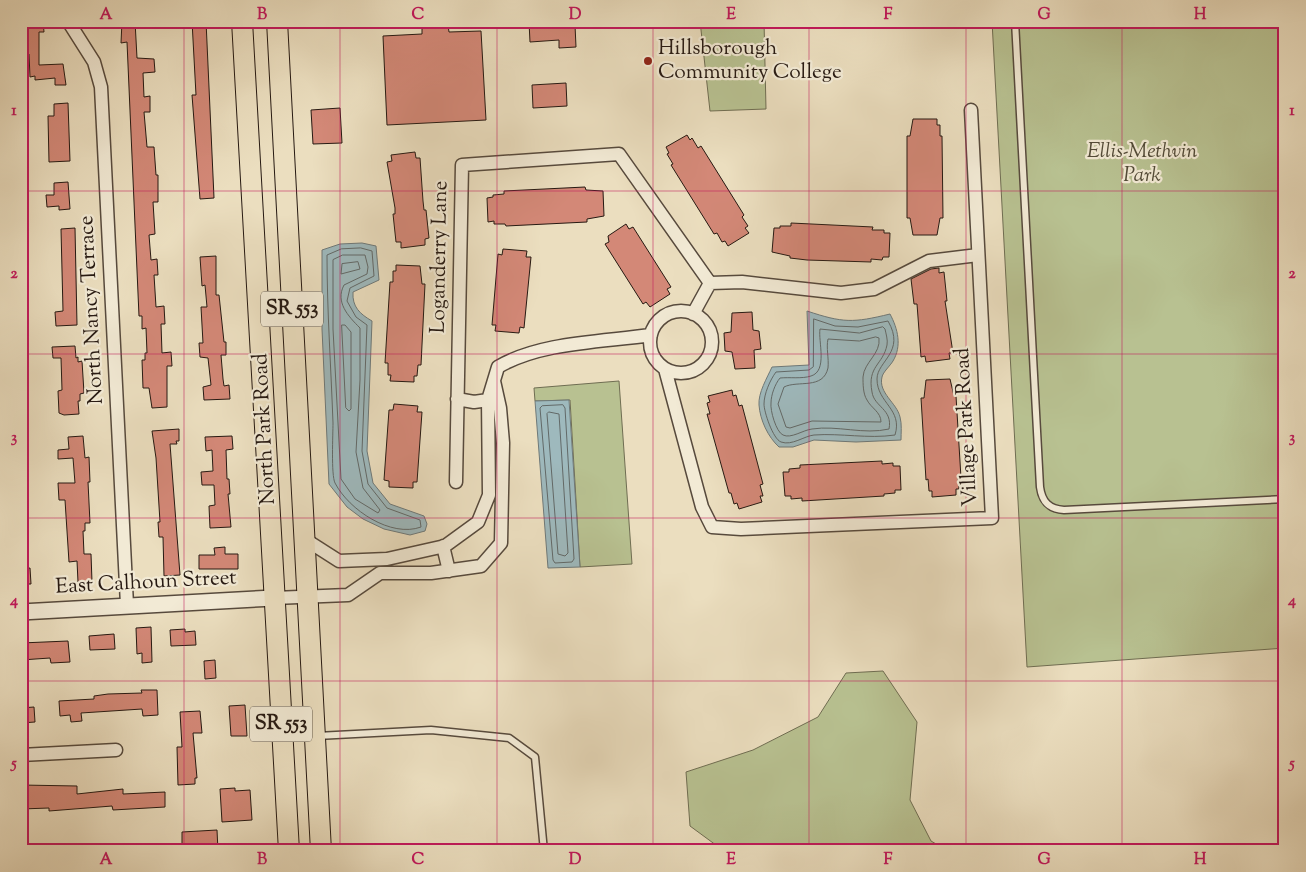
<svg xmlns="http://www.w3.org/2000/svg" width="1306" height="872" viewBox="0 0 1306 872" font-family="'Sorts Mill Goudy',serif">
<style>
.green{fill:#b8c191;stroke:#6f6d52}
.water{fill:#9eb9bd;stroke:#6e7979}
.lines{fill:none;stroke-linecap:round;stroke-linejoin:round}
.shore{stroke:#626968;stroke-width:1}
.building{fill:#d38877;stroke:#261912}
.service-casing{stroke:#574a3d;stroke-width:9}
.minor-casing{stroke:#574a3d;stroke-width:15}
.tertiary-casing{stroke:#574a3d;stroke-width:18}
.primary-casing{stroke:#261912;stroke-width:22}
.service{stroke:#f2ead5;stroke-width:6}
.minor{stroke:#f2ead5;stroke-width:12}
.tertiary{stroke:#f2ead5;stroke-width:15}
.primary{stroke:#ebdebf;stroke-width:20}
.grid{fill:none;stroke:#c2185b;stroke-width:1;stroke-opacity:0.55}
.poi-dot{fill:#8f2418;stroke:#f2ead5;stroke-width:2}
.labels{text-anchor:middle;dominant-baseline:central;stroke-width:4.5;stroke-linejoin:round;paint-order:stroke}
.shield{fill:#f2ead5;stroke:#63584c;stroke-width:1}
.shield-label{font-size:20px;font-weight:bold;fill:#261912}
.poi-label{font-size:21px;fill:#261912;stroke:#f2ead5;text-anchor:start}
.park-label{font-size:21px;font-style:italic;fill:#524b38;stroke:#f2ead5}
.street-label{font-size:21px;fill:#261912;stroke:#f2ead5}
.neatline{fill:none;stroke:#c2185b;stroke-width:2}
.grid-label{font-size:16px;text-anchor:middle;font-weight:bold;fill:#c2185b}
</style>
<rect width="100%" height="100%" fill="#ebdebf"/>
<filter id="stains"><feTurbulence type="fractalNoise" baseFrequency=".004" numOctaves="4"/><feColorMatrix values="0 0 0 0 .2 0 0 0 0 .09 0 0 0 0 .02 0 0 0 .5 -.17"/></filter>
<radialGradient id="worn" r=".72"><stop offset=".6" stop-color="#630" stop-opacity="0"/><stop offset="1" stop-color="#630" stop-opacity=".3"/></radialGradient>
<path class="green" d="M700 21H764L766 109 710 111Z
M992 21H1285V648L1027 667Z
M619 381 632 564 580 567 570 400 535 401 534 388Z
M883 671 917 722 910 800 931 841 948 851H724L690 826 686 772 753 750 818 717 846 673Z"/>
<path class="water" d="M362 243 376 246 379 280 353 292C352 307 360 314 372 321L367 451 373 483 390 504 424 516 427 524 425 531 410 535 384 529 363 519 347 507 329 484 322 329V250L340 244Z
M807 311C843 323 853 323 890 314 898 329 902 346 893 361 890 366 883 372 882 377 878 393 897 403 900 417 902 424 901 433 901 440L856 442 814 440 793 447H779C768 437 760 420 759 405 758 393 767 378 772 367L809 365Z
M569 400 580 567 548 568 535 401Z"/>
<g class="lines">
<path class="shore" d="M361 248 372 251 374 276 350 288 347 301 356 317 367 325 362 451 368 484 387 508 420 520 421 527C391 538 349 510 335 483 331 475 333 434 333 423 331 367 327 311 327 255L341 249Z
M343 255H365L368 267 367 274 344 285C335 302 348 316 360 328V380L356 452 363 488 380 510 378 513 355 499 341 479 333 329V260Z
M358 262 360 269 341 274 342 264Z
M814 319 835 326 858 327 888 321C906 352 877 361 877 379 877 403 903 409 895 435 868 439 841 433 814 435 804 436 792 446 781 442 773 439 764 412 764 404 764 394 770 380 776 372L809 370 813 367Z
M342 325H345L351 332V409L349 411 346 408Z
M883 327 885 329C886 334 888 340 887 345 883 365 867 366 872 392 874 407 893 409 889 429 864 435 837 425 812 429 803 430 791 439 783 435 776 432 770 410 771 403 771 395 775 384 780 378 790 377 802 379 811 376 828 371 818 341 820 329L859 333Z
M876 337 879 338C881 354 864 362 863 377 863 384 863 394 867 400 871 408 881 412 881 422L812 421 790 428 786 427 778 404 784 387C798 380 823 390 828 368 829 358 826 348 828 339L859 341Z
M563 405 565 408 574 559 572 562 555 563 553 560 540 408 542 406Z
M549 412 559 414 568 553 565 556 558 554 547 414Z"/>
</g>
<path class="building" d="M21 21H43L44 32H39V65L63 64 66 85H55V78L35 80V76L30 77 29 54 24 55V45H21Z
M122 21H135L137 58 154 59 155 72 143 73 144 97 150 96V112H144L147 147H154L156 175H158V202H153L155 234 149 235 151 260 157 259 158 275H154L156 307 164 306 165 324H161L162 353 171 352 172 366H167V407L152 408 149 388H143L142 360H145V353H147L146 328 142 329V316H139L127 42 121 43Z
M192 21H206L214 198 200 199 192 95H196Z
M555 21V26L575 25 576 47 559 48V40L530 42 529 22Z
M448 25 449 32 481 31 486 120 387 125 383 36 422 34V26Z
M566 83 567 106 533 108 532 85Z
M68 103 70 161 49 162 48 116H54V104Z
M340 108 342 143 313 144 311 110Z
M913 119H937V125H940V136H942L943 218H940L937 235H913L910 218H907V136H910Z
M687 135 690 140 692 138 698 148 701 146 744 215 742 217 748 226 745 228 749 233 728 246 725 241 722 242 717 233 714 234 671 165 673 164 667 154 669 153 666 147Z
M415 152 416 158H420L423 201 424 210H426L429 238 425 239V245L401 248V242H396L393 214H395V208L387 162 392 161 391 155Z
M68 182 70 209 59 210V206L47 207 46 195H54V183Z
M585 187 586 190 603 191 604 216 587 219V222L506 226 505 224H494V221L488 222 487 198 493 197V195L504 194V191Z
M791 223 873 227 872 230H884V233H890L889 257H883L882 260 871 259V262L807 260 790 258V256L772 252 774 228H780V226H791Z
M626 224 629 229 633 227 671 287 667 289 670 294 650 307 646 302 643 304 605 244 609 242 608 236Z
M75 228 77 325 56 326 55 312 63 311 61 229Z
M503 249 527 251 526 257H531L524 328 520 327 519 333 495 331 496 325H492L498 254 502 255Z
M216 256V295H219L224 342H226V355H221L223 379 224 386 229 385 230 399 204 400 203 387 211 385 208 358 200 357 199 343H203L201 307H207L205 285 202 286 200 257Z
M396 265 420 266 422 284H425L421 365H418L417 376H414V382L390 381 391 375H388V363H385L390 282H393V271H396Z
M939 268V273L944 272 947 301H945L953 353H949L950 359 926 362 925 356 921 357 917 304H914L911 279 931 269Z
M752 312 753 330 759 331 761 349 754 350 755 368 735 369 732 352 725 351 724 333 731 332 732 313Z
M75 346 76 358 78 357V362L82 361 84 393 80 394V401H78L79 414 64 415 59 413 58 391 62 390 61 358H53L52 347Z
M950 379 954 396H956L961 478H958L959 489H956V495L932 497V491H929L928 479 926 480 921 398H924L926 380Z
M732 390 733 396 736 395 739 406 742 405 763 484 760 485 763 496H760L762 502 739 509 737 503 734 504 731 493H729L707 414H710L707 403 710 402 708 396Z
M394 404 418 406 417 412H422L417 482H413V488L389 487V481L384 480 389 410H393Z
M179 429V441H176L177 444H170L180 575 164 576 163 537H159L158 522H160L156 458 152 431Z
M83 436 85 458 89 457 90 482H88L90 523H85V531H83L84 554H91L92 582H78L77 561 69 562 65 500H59L58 483H75L73 458 58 459V450L69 449 68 437Z
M232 436 233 449 226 450 227 479H229L230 494H228L231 527 210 528 209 506 215 505 214 485H202L201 472 213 471 212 450 206 451 205 437Z
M882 461V464L893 463V466H900L901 490H895V493L884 494V496L802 501V498L791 499V496H785L783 472H789V469L800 468V465Z
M225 547V554H238V569H199V555H215L214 548Z
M30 568 31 584H21V569Z
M151 627 152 662 142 663V653L137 654 136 628Z
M185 629V632L195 631 196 645 171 646 170 630Z
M114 634 115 649 90 650 89 636Z
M68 641 70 662 51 663 50 658 21 660V643Z
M215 660 216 678 205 679 204 661Z
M141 690H157L158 715 143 716 142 709 81 713 82 721 71 722 70 715 60 716 59 701 94 699V696L108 694 142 693Z
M245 705 247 736H231L229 706Z
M34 707 35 722 21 723V708Z
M200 711 202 733H193L197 778H195V784L178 785 177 747H182L180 712Z
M21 785 77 786V794L123 789V794L165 792V807L113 810 112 806 49 811V808L21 809Z
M235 788V791L250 790 252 820 222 822 220 789Z
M217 830 218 851H182V832Z"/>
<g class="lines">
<g class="service-casing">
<path id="service" d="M1015 21 1040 487C1042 502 1049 509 1064 510L1285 499
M317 736 431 730 509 738 535 757 544 851"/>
</g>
<g class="minor-casing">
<path id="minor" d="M68 21 94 62 101 87 127 605
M710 283 742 282 841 293 874 289 929 261 978 255
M650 342a31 31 0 1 1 62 0a31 31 0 1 1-62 0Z
M665 369 702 507 712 527 741 529 992 518 971 110
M457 399 474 402 488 400
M456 482 462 165 619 154 710 283 693 314
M303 538 339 561 387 559 445 546 478 522 489 495 488 400 498 367C540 342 602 342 651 335
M443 546 449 571
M274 598 348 595 380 573H431L481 566 501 543 503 443 500 408 494 381
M21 755 116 750"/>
</g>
<g class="tertiary-casing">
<path id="tertiary" d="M21 612 274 598"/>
</g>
<g class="primary-casing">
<path id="primary" d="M242 21 289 851
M277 21 321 851"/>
</g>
<use href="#service" class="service"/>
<use href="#minor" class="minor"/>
<use href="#tertiary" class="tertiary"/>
<use href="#primary" class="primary"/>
</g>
<path class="grid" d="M184 21V851M340 21V851M497 21V851M653 21V851M809 21V851M966 21V851M1122 21V851M21 191H1285M21 354H1285M21 518H1285M21 681H1285"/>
<circle class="poi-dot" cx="648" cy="61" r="5"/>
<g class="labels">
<g class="shield">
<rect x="261" y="291.5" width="62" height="35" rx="4"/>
<rect x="250" y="706.5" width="62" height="35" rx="4"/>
</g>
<g class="shield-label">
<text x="292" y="309">SR 553</text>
<text x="281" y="724">SR 553</text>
</g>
<g class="poi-label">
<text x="658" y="49">Hillsborough<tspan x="658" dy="24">Community College</tspan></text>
</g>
<g class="park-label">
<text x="1142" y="152">Ellis-Methvin<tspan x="1142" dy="24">Park</tspan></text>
</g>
<g class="street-label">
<text transform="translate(440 257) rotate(-89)">Loganderry Lane</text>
<text transform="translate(92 310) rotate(-93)">North Nancy Terrace</text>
<text transform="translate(967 427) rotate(-93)">Village Park Road</text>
<text transform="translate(265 429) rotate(-93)">North Park Road</text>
<text transform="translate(146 583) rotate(-3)">East Calhoun Street</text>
</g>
</g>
<rect width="1306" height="872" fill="none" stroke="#ebdebf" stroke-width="55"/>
<rect x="28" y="28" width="1250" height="816" class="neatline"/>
<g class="grid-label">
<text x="106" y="19">A</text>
<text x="262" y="19">B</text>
<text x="418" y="19">C</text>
<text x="575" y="19">D</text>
<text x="731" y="19">E</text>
<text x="888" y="19">F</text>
<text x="1044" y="19">G</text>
<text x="1200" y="19">H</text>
<text x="14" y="115">1</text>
<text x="1292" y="115">1</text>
<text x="14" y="278">2</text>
<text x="1292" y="278">2</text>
<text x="14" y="442">3</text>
<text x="1292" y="442">3</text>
<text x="14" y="605">4</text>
<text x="1292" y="605">4</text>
<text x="14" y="768">5</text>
<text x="1292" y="768">5</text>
<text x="106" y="864">A</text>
<text x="262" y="864">B</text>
<text x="418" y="864">C</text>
<text x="575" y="864">D</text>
<text x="731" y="864">E</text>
<text x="888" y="864">F</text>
<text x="1044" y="864">G</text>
<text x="1200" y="864">H</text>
</g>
<rect width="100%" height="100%" filter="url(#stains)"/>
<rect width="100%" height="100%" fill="url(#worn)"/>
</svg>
